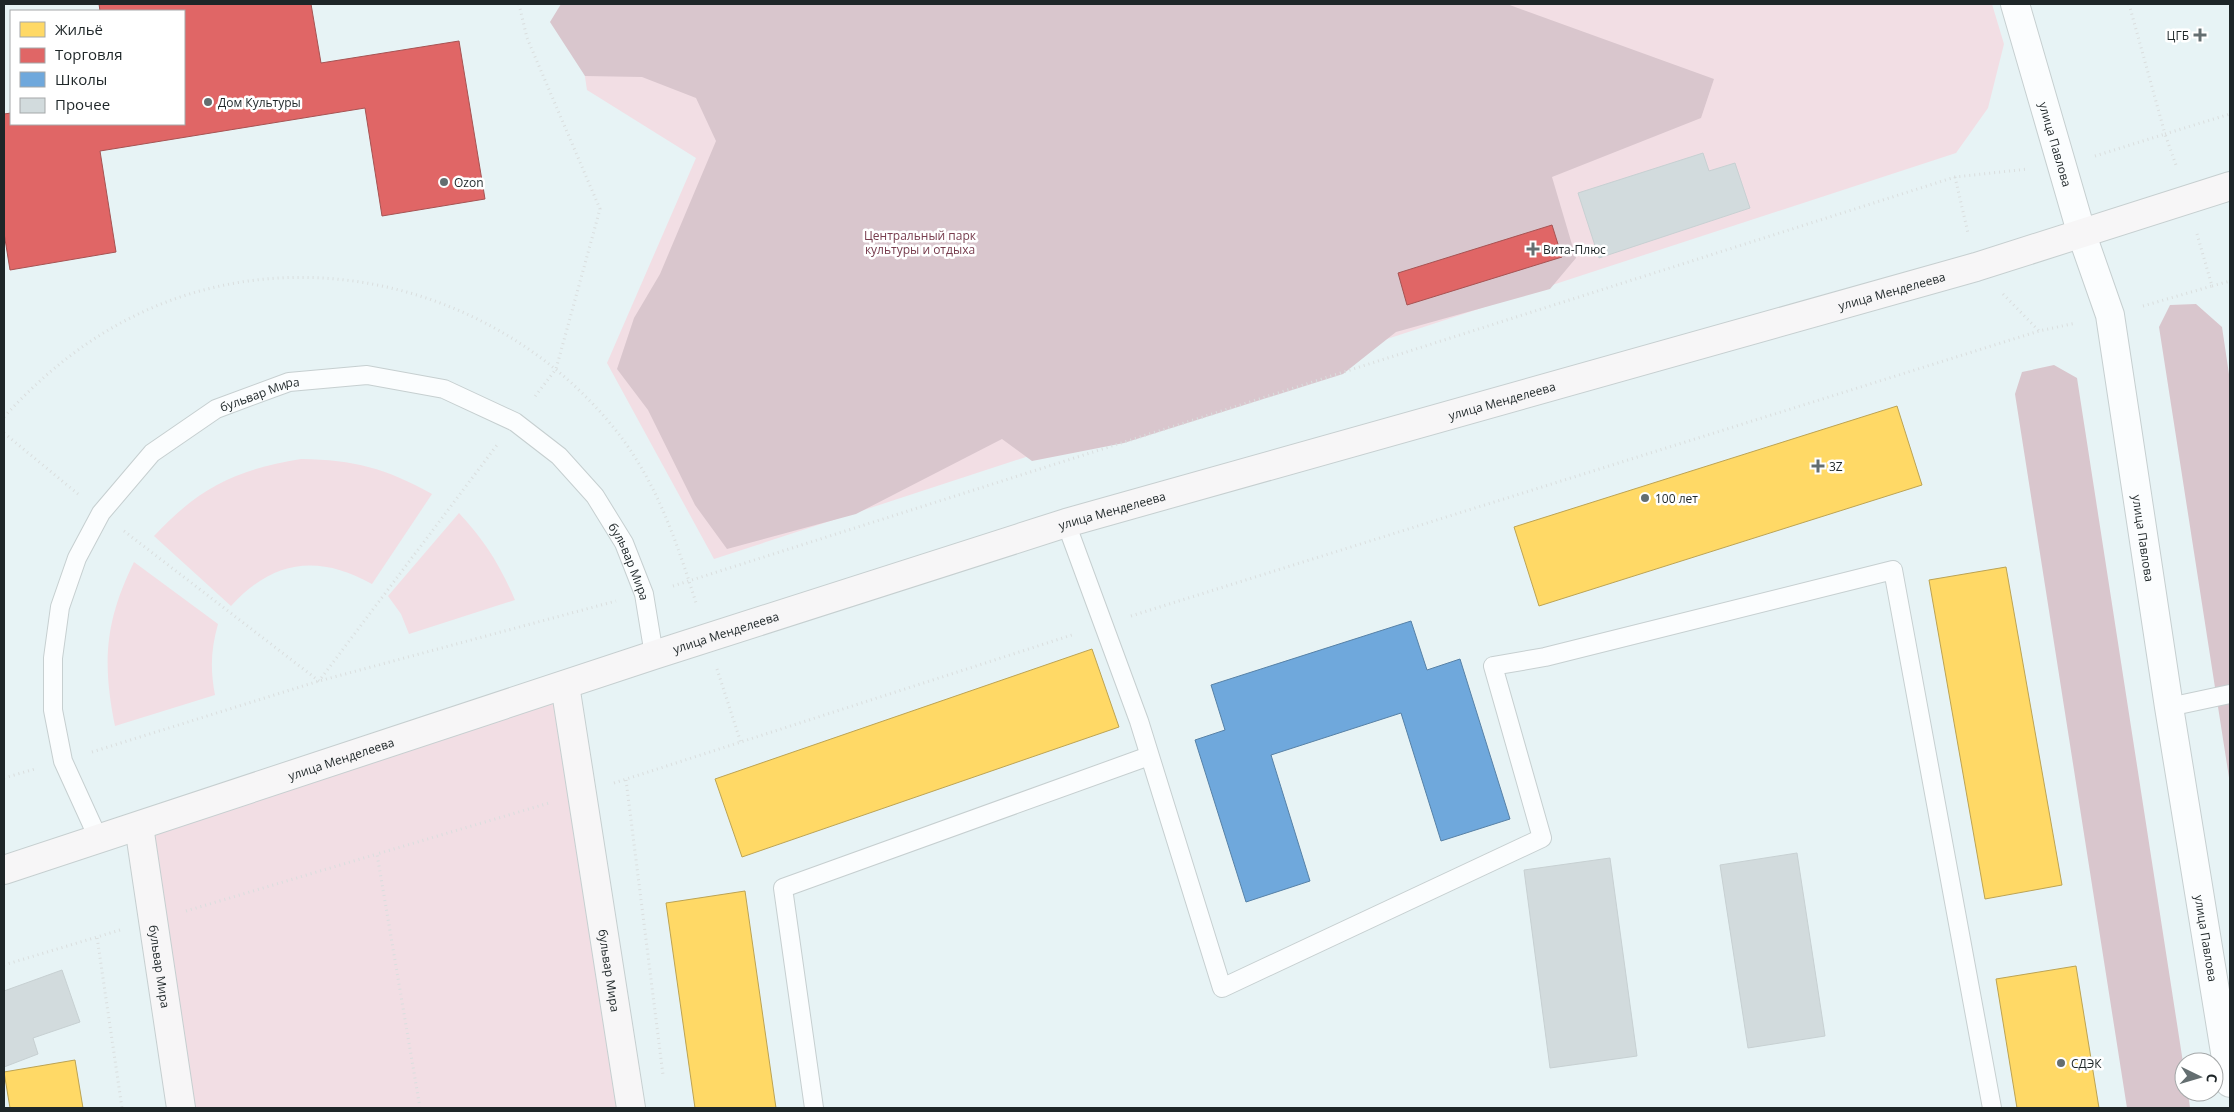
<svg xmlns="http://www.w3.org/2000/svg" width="2234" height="1112" viewBox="0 0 2234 1112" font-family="'Open Sans',sans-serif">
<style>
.green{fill:#f2dee4}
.forest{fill:#d9c6cd}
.homes{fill:#ffd966;stroke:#bca353}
.shops{fill:#e06666;stroke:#a65353}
.schools{fill:#6fa8dc;stroke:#5781a6}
.building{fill:#d2dbdd;stroke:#c7d0d2}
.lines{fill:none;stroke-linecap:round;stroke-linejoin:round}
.lane-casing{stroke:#c6cfd0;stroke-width:20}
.street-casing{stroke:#c6cfd0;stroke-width:30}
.secondary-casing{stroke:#c6cfd0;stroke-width:30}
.path{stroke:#dadede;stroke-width:3;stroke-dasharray:1 4;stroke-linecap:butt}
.lane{stroke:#fbfdfe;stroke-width:18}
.street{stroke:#fbfdfe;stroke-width:28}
.secondary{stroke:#f7f6f7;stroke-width:28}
.poi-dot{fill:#646e70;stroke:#fff;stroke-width:2}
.labels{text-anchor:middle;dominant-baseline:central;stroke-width:5;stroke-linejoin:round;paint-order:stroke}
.poi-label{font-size:12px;fill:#1e2628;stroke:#fff;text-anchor:start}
.street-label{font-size:12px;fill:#1e2628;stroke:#fff}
.park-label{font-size:12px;fill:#773c4d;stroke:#fff}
</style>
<rect width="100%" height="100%" fill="#e7f3f5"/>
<path class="green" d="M574 4H1992L2004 44 1988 108 1956 153 714 559 607 363 696 158 587 90Z
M301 459C355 460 385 468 432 494L372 584C318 554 273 560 231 606L154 536C200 487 235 470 301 459Z
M459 513C485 541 500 565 515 600L409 634 401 614 388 596Z
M134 562 218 624C211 649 210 669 215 695L115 726C102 662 105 621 134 562Z
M565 685 631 1108H181L139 826Z"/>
<path class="forest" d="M561 4H1507L1714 79 1701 118 1552 177 1576 258 1550 289 1396 332 1343 374 1124 443 1032 461 1002 439 856 514 727 549 695 505 648 410 617 369 634 318 660 274 716 141 696 98 642 77 585 76 550 22Z
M2196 304 2222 327 2230 381V784L2159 327 2170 305Z
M2054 365 2077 378 2184 1069V1092H2188L2190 1108H2127L2015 394 2022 372Z"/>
<path class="homes" d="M1897 406 1922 485 1539 606 1514 527Z
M2006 567 2062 885 1985 899 1929 580Z
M1092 649 1119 727 742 857 715 779Z
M745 891 776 1108H695L666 903Z
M2076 966 2099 1108H2017L1996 979Z
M75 1060 83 1108H10L4 1072Z"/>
<path class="shops" d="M99 4H311L321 63 459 41 485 199 382 216 365 108 100 151 116 252 10 270 4 233V114L11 113V124H184V11H100Z
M1552 225 1562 257 1407 305 1398 273Z"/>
<path class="schools" d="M1411 621 1427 670 1460 659 1510 819 1441 841 1401 713 1271 755 1310 881 1246 902 1195 740 1225 730 1211 685Z"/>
<path class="building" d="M1703 153 1709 171 1735 163 1750 208 1599 258 1578 193Z
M1797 853 1825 1036 1748 1048 1720 865Z
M1610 858 1637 1056 1550 1068 1524 870Z
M62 970 80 1022 33 1038 38 1054 4 1067V991Z"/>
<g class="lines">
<g class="lane-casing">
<g id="lane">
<path d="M1066 523 1139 721 1222 988 1542 838 1493 666 1545 657 1893 570 1992 1108"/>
<path d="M2169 707 2230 694"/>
<path id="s1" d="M99 840 63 761 53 710V658L60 607 77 558 101 513 152 453 216 409 289 382 367 375 444 389 515 422 559 456 595 496 624 543 644 594 654 655"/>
<path d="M814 1108 783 888 1149 756"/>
</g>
</g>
<g class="street-casing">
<g id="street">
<path id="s2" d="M2015 4 2082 235 2110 315 2169 707 2230 1083"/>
</g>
</g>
<g class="secondary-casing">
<g id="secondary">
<path id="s3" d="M565 685 631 1108"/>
<path id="s4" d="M139 826 181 1108"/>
<path id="s5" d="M4 870 654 655 1066 523 1976 267 2230 186"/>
</g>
</g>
<path class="path" d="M519 4 527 38 600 209 556 369 533 399
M2129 4 2165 134 2230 114
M2095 156 2165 134 2177 168
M1955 177 1968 233
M2212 286 2230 281
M2003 294 2039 331 2076 323
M2143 306 2212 286 2197 234
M4 417C45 372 91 335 147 310 310 237 503 291 614 428 657 481 677 543 697 606
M4 433 78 494
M124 531 319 681 497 445
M673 586 1955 177 2028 169
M1131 616 2039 331
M717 669 741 743
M92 752 319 681 616 601
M4 778 35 769
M626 780 663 1075
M614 783 1075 634
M186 911 377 854
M120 930 97 937 122 1108
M4 965 97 937
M420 1108 377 854 549 803"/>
<use href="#lane" class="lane"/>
<use href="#street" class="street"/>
<use href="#secondary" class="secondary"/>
</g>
<g class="poi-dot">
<path d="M2197.5 27.5h5v5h5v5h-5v5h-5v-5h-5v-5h5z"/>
<circle cx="208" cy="102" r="5"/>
<circle cx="444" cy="182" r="5"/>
<path d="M1530.5 241.5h5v5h5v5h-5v5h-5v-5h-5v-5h5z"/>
<path d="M1815.5 458.5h5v5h5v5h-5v5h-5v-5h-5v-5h5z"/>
<circle cx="1645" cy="498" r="5"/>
<circle cx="2061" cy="1063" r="5"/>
</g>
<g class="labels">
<g class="poi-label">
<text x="2189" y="35" text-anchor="end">ЦГБ</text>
<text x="218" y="102">Дом Культуры</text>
<text x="454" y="182">Ozon</text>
<text x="1543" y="249">Вита-Плюс</text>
<text x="1829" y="466">3Z</text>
<text x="1655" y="498">100 лет</text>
<text x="2071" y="1063">СДЭК</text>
</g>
<g class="street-label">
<text stroke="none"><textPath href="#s2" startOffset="146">улица Павлова</textPath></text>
<text stroke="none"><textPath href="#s5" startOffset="1975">улица Менделеева</textPath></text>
<text stroke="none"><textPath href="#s1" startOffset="548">бульвар Мира</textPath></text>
<text stroke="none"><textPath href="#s5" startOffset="1570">улица Менделеева</textPath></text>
<text stroke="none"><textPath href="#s5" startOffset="1165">улица Менделеева</textPath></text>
<text stroke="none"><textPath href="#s2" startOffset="551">улица Павлова</textPath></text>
<text stroke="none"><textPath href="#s1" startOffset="998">бульвар Мира</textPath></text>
<text stroke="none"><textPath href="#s5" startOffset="760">улица Менделеева</textPath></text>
<text stroke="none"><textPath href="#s5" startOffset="355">улица Менделеева</textPath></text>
<text stroke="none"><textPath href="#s2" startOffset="956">улица Павлова</textPath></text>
<text stroke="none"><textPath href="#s4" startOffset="142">бульвар Мира</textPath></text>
<text stroke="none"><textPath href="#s3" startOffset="289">бульвар Мира</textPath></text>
</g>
<g class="park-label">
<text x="920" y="235">Центральный парк<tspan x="920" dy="14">культуры и отдыха</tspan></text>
</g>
</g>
<rect width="2234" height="1112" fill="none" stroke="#1e2628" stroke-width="10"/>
<rect x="10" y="10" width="175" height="115" fill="#ffffff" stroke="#a5a8a9"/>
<rect x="20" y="22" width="25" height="15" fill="#ffd966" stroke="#a5a8a9"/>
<text x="55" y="35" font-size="15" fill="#1e2628">Жильё</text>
<rect x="20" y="48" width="25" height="15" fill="#e06666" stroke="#a5a8a9"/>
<text x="55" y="60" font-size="15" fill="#1e2628">Торговля</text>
<rect x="20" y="72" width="25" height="15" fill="#6fa8dc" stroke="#a5a8a9"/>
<text x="55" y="85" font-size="15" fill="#1e2628">Школы</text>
<rect x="20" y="98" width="25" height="15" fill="#d2dbdd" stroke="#a5a8a9"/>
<text x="55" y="110" font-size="15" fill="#1e2628">Прочее</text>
<g transform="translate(2199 1077) rotate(95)"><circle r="24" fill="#ffffff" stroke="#a5a8a9"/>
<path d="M0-4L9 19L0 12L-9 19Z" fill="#646e70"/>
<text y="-8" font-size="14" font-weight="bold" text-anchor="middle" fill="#1e2628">С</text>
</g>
</svg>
